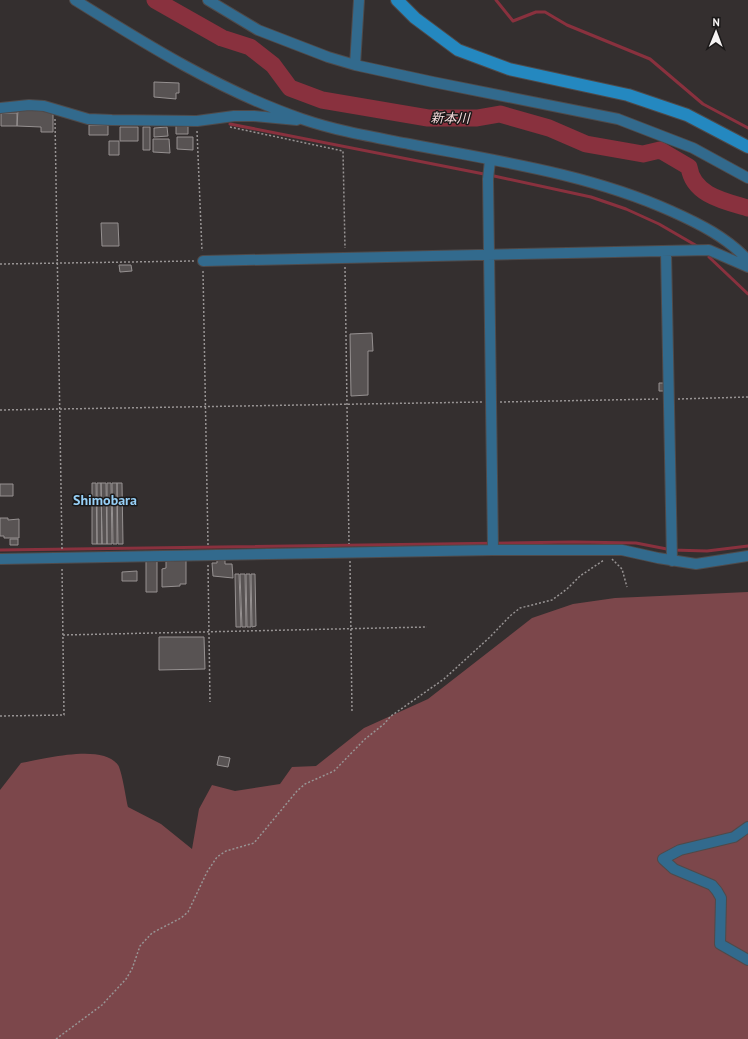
<svg xmlns="http://www.w3.org/2000/svg" width="748" height="1039" viewBox="0 0 748 1039" font-family="'PT Sans','Noto Sans JP',sans-serif">
<style>
.green{fill:#7c474b}
.lines{fill:none;stroke-linecap:round;stroke-linejoin:round}
.stream{stroke:#89313e;stroke-width:3}
.river{stroke:#89313e;stroke-width:17}
.building{fill:#585353;stroke:#969191}
.street-casing{stroke:#4f4a4a;stroke-width:12}
.secondary-casing{stroke:#4f4a4a;stroke-width:14}
.path{stroke:#989494;stroke-width:1.5;stroke-dasharray:2 2;stroke-linecap:butt}
.street{stroke:#326a8d;stroke-width:10}
.secondary{stroke:#2488c0;stroke-width:12}
.labels{text-anchor:middle;dominant-baseline:central;stroke-width:3;stroke-linejoin:round;paint-order:stroke}
.water-label{font-size:13px;font-style:italic;fill:#f8ddde;stroke:#1a1818}
.quarter-label{font-size:14px;font-weight:bold;fill:#97d0f7;stroke:#1a1818}
</style>
<rect width="100%" height="100%" fill="#342f2f"/>
<path class="green" d="M748 592V1039H0V790L21 763C43 759 103 743 118 765 122 771 126 799 128 807L161 824 192 849 199 809 212 785 235 791 280 784 292 767 316 766 364 728 428 699 532 618 573 604 615 598Z"/>
<g class="lines">
<path class="stream" d="M496 0 513 21 536 12H545L567 25 650 59 703 104 748 128
M230 124 494 176 591 197 626 209 659 224 697 246
M709 257 748 294
M0 550 574 542 636 543 672 550 707 551 748 546"/>
<path class="river" d="M155 0 222 38 250 47 273 65 290 88 322 100 428 118H477L500 114 549 128 586 144 643 154 660 150 689 167C693 195 724 201 748 208"/>
</g>
<path class="building" d="M154 82 179 83V93H176V99L154 97Z
M18 110 53 111V132H41V127L17 126Z
M1 113H17V126H1Z
M89 125H108V135H89Z
M176 125 188 126V134H176Z
M120 127H138V141H120Z
M143 127H150V150H143Z
M167 127 168 136 154 137V128Z
M177 137H193V150L177 149Z
M153 139H169L170 153 153 152Z
M109 141H119V155H109Z
M101 223H118L119 246H102Z
M119 265H131L132 271 120 272Z
M372 333 373 351H368V395L351 396 350 334Z
M659 383H665V391H659Z
M92 483H96L97 544H92Z
M97 483H101L102 544H97Z
M101 483H106L107 544H102Z
M107 483H111L112 544H107Z
M112 483H117V544H113Z
M117 483H122L123 544H118Z
M0 484H13V496H0Z
M0 518H8V520L19 519V538H4V536H0Z
M10 539H18V545H10Z
M146 560H157V592H146Z
M186 560V584H180V586L162 587V569L166 568V561Z
M217 560H225V564H232L233 578 213 576 212 563H217Z
M137 571V581H122V572Z
M235 574H239L241 627H236Z
M240 574H245L246 627H242Z
M246 574H250L251 627H247Z
M251 574H255L256 626 252 627Z
M159 637H204L205 669 159 670Z
M219 756 230 758 228 767 217 765Z"/>
<g class="lines">
<g class="street-casing">
<path id="street" d="M75 0C147 45 221 91 302 119 337 131 373 137 409 144 497 161 589 174 671 211 700 224 726 237 748 260
M208 0 258 30 328 57 355 65 433 82 618 119 693 148 748 178
M355 65 359 0
M0 108 29 105 44 106 88 119 112 120 197 121 234 116H254L297 120
M490 160 488 179 493 550
M666 252 672 561
M203 261 709 250 748 267
M0 559 493 550H622L658 558 696 564 748 556
M748 827 734 837 680 850 663 859 674 869 712 885 717 891 721 898 720 944 748 960"/>
</g>
<g class="secondary-casing">
<path id="secondary" d="M397 0 415 18 458 50 509 69 628 95 687 115 748 147"/>
</g>
<path class="path" d="M55 119 62 549
M230 127 343 151 345 248
M197 131 202 251
M0 264 194 261
M345 267 349 544
M203 271 208 545
M678 399 748 397
M500 402 660 399
M0 410 482 402
M612 559 622 569 627 587
M350 561 352 713
M208 565 210 702
M63 635 427 627
M0 716 64 715 62 567
M56 1039 102 1005 126 979 132 969 140 946 152 933 181 918 188 912 207 872 217 857 226 851 254 843 297 791 305 784 334 771 365 739 384 724 391 716 444 679 490 637 510 616 520 608 552 600 567 589 580 576 604 560"/>
<use href="#street" class="street"/>
<use href="#secondary" class="secondary"/>
</g>
<g class="labels">
<g class="water-label">
<text transform="translate(450 118) rotate(1)">新本川</text>
</g>
<g class="quarter-label">
<text x="105" y="500">Shimobara</text>
</g>
</g>
<g transform="translate(716 32) rotate(1)" stroke="#1a1818" stroke-width="3" paint-order="stroke">
<path d="M0-3L7 15L0 10L-7 15Z" fill="#f6f3f3"/>
<text y="-6" font-size="11" font-weight="bold" text-anchor="middle" fill="#f6f3f3">N</text>
</g>
</svg>
